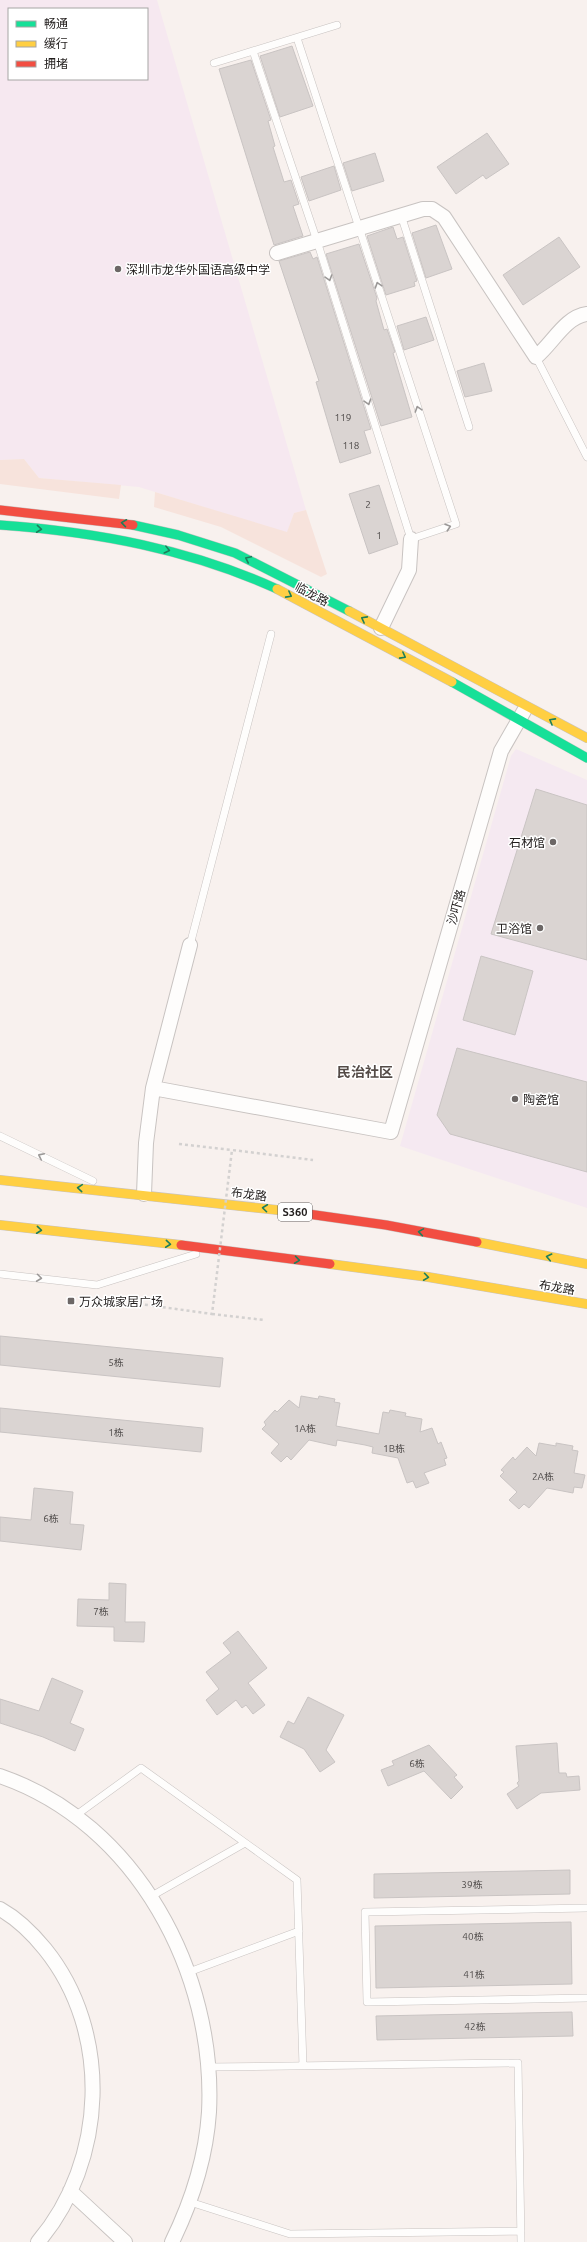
<svg xmlns="http://www.w3.org/2000/svg" width="587" height="2242" viewBox="0 0 587 2242" font-family="Ubuntu,'Noto Sans SC',sans-serif">
<style>
.commercial{fill:#f5e9f1}
.education{fill:#f6e8f0;fill-rule:evenodd}
.green{fill:#f7e3dc}
.building{fill:#dad4d2;stroke:#c9c4c3}
.lines{fill:none;stroke-linecap:round;stroke-linejoin:round}
.lane-casing{stroke:#c8c3c1;stroke-width:8}
.street-casing{stroke:#c8c3c1;stroke-width:16}
.fast-casing{stroke:#c8c3c1;stroke-width:10}
.slow-casing{stroke:#c8c3c1;stroke-width:10}
.jam-casing{stroke:#c8c3c1;stroke-width:10}
.path{stroke:#d3d1d0;stroke-width:2.5;stroke-dasharray:3 3;stroke-linecap:butt}
.lane{stroke:#fefdfc;stroke-width:7}
.street{stroke:#fefdfc;stroke-width:14}
.fast{stroke:#16e098;stroke-width:9}
.slow{stroke:#ffcf43;stroke-width:9}
.jam{stroke:#f24e42;stroke-width:9}
.path-bridge{stroke:#d3d1d0;stroke-width:2.5;stroke-dasharray:3 3;stroke-linecap:butt}
.oneway{stroke:#9b9897}
.oneway2{stroke:#1c7e5a}
.poi-dot{fill:#6c6766;stroke:#fff;stroke-width:1.5}
.labels{text-anchor:middle;dominant-baseline:central;stroke-width:3;stroke-linejoin:round;paint-order:stroke}
.number-label{font-size:10px;fill:#4f4b4a}
.shield{fill:#fff;stroke:#646160;stroke-width:1}
.shield-label{font-size:11px;font-weight:bold;fill:#211d1c}
.poi-label{font-size:12px;fill:#211d1c;stroke:#fff;text-anchor:start}
.street-label{font-size:12px;fill:#211d1c;stroke:#fff}
.quarter-label{font-size:14px;font-weight:bold;fill:#544b47;stroke:#fff}
</style>
<rect width="100%" height="100%" fill="#f8f1ee"/>
<path class="commercial" d="M516 749 587 780V1208L400 1146 511 756Z"/>
<path class="education" d="M0 0H157L306 510 294 513 287 533 139 487 39 478 24 459 0 460ZM9 9H147V79H9Z"/>
<path class="green" d="M24 459 39 478 121 485 119 499 0 484V460Z
M155 492 287 532 294 513 306 510 327 574 321 577 221 527 154 507Z"/>
<path class="building" d="M292 46 313 106 280 117 260 56Z
M251 60 271 120 268 121 275 146 273 147 284 182 291 180 299 204 293 206 303 236 274 245 219 69Z
M487 133 509 164 486 179 483 175 456 194 437 167Z
M375 153 384 181 352 191 343 163Z
M334 166 341 190 309 201 301 177Z
M436 225 452 269 426 278 412 233Z
M393 227 397 239 403 237 417 281 414 282 415 286 386 295 367 236Z
M559 237 580 267 523 305 503 275Z
M359 244 377 298 376 301 384 330 387 329 395 352 393 353 412 417 381 426 326 254Z
M310 252 313 259 317 257 371 429 364 431 371 453 340 463 316 382 319 381 279 261Z
M426 317 434 340 404 350 397 326Z
M484 363 492 391 465 397 457 371Z
M379 485 398 544 369 554 349 494Z
M536 789 587 805V960L491 934Z
M481 956 533 971 515 1035 463 1020Z
M457 1048 587 1082V1172L450 1134 437 1115Z
M0 1336 223 1358 220 1387 0 1365Z
M301 1396 318 1399 319 1396 335 1399 334 1402 340 1403 336 1426 347 1428 379 1434 383 1412 389 1413 390 1410 406 1413 405 1416 422 1419 420 1432 432 1428 438 1444 441 1442 447 1458 444 1459 446 1465 424 1473 429 1483 416 1488 413 1481 407 1483 398 1458 372 1453 373 1447 365 1445 337 1440 336 1446 309 1440 291 1460 287 1456 281 1462 271 1453 279 1444 262 1429 266 1425 264 1422 275 1410 277 1412 289 1400 299 1408Z
M0 1408 203 1428 201 1452 0 1432Z
M539 1443 556 1446V1443L573 1446 572 1450 578 1451 574 1473 585 1475 582 1488 574 1487 573 1493 547 1488 529 1508 524 1504 519 1509 509 1500 517 1492 500 1476 504 1472 501 1470 513 1457 515 1460 527 1447 536 1456Z
M34 1488 73 1492 70 1524 84 1525 81 1550 0 1541V1517L31 1520Z
M109 1583 126 1584 125 1622H145L144 1642 114 1641V1627L77 1626 78 1599 109 1600Z
M238 1631 267 1668 248 1683 265 1705 253 1714 246 1705 242 1708 236 1700 217 1715 206 1700 219 1689 206 1672 231 1653 223 1643Z
M52 1678 83 1691 70 1723 84 1729 75 1751 43 1737 0 1723V1699L39 1711Z
M308 1697 344 1715 326 1750 335 1762 320 1772 304 1749 280 1737 288 1721 294 1724Z
M557 1743 559 1773H566L567 1777 579 1776 580 1790 541 1793 517 1809 507 1794 519 1786 517 1783 519 1781 516 1746Z
M429 1745 457 1775 454 1777 463 1787 451 1799 424 1771 388 1786 381 1770 394 1765 392 1761Z
M570 1870V1894L374 1898V1874Z
M571 1922 572 1984 376 1988 375 1926Z
M572 2012 573 2036 377 2040 376 2016Z"/>
<g class="lines">
<g class="lane-casing">
<path id="lane" d="M253 51 317 241 411 539 456 524 297 38
M214 63 337 25
M401 215 469 427
M536 357 587 457
M190 945 271 634
M0 1136 93 1181
M0 1274 97 1285 196 1254
M75 1816 141 1768 297 1880 303 2066
M150 1897 245 1843
M587 1908 365 1912 367 2002 587 1998
M189 1972 299 1931
M208 2067 518 2063 521 2242
M190 2202 290 2234 521 2231"/>
</g>
<g class="street-casing">
<path id="street" d="M277 253 423 209H432L444 217 536 357C553 343 565 317 587 314
M381 628 409 570 411 539
M153 1088 391 1132 501 751 524 711
M144 1194 146 1143 153 1088 190 945
M0 1776C137 1823 216 1974 209 2112 206 2158 192 2201 172 2242
M0 1909C18 1919 32 1933 45 1949 112 2032 107 2161 38 2242
M70 2191 125 2242"/>
</g>
<g class="fast-casing">
<path id="fast" d="M0 525C97 532 189 549 277 589
M133 525 178 535 235 553 349 611
M452 682 587 758"/>
</g>
<g class="slow-casing">
<path id="slow" d="M277 589 452 682
M349 611 587 738
M0 1180 287 1211
M0 1225 181 1245
M477 1242 587 1264
M330 1264 428 1277 587 1304"/>
</g>
<g class="jam-casing">
<path id="jam" d="M0 510 133 525
M287 1211 386 1225 477 1242
M181 1245 330 1264"/>
</g>
<path class="path" d="M179 1144 232 1150
M212 1314 264 1320"/>
<use href="#lane" class="lane"/>
<use href="#street" class="street"/>
<use href="#fast" class="fast"/>
<use href="#slow" class="slow"/>
<use href="#jam" class="jam"/>
<path class="path-bridge" d="M133 1303 212 1314 232 1150 313 1160"/>
</g>
<defs><path id="oneway-chevron" d="M-2-3.5L2.5 0L-2 3.5" fill="none" stroke-width="1.6" stroke-linecap="round" stroke-linejoin="round"/></defs>
<g class="oneway">
<use href="#oneway-chevron" transform="translate(329 278) rotate(73)"/>
<use href="#oneway-chevron" transform="translate(378 285) rotate(-108)"/>
<use href="#oneway-chevron" transform="translate(368 402) rotate(73)"/>
<use href="#oneway-chevron" transform="translate(418 409) rotate(-108)"/>
<use href="#oneway-chevron" transform="translate(448 527) rotate(-18)"/>
<use href="#oneway-chevron" transform="translate(41 1156) rotate(-154)"/>
<use href="#oneway-chevron" transform="translate(39 1278) rotate(7)"/>
</g>
<g class="oneway2">
<use href="#oneway-chevron" transform="translate(124 523) rotate(-172)"/>
<use href="#oneway-chevron" transform="translate(39 529) rotate(6)"/>
<use href="#oneway-chevron" transform="translate(167 550) rotate(14)"/>
<use href="#oneway-chevron" transform="translate(248 559) rotate(-155)"/>
<use href="#oneway-chevron" transform="translate(289 595) rotate(28)"/>
<use href="#oneway-chevron" transform="translate(364 619) rotate(-152)"/>
<use href="#oneway-chevron" transform="translate(403 656) rotate(28)"/>
<use href="#oneway-chevron" transform="translate(552 721) rotate(-151)"/>
<use href="#oneway-chevron" transform="translate(80 1188) rotate(-175)"/>
<use href="#oneway-chevron" transform="translate(265 1208) rotate(-173)"/>
<use href="#oneway-chevron" transform="translate(39 1230) rotate(6)"/>
<use href="#oneway-chevron" transform="translate(421 1232) rotate(-171)"/>
<use href="#oneway-chevron" transform="translate(168 1244) rotate(6)"/>
<use href="#oneway-chevron" transform="translate(549 1257) rotate(-168)"/>
<use href="#oneway-chevron" transform="translate(297 1260) rotate(8)"/>
<use href="#oneway-chevron" transform="translate(426 1277) rotate(8)"/>
</g>
<g class="poi-dot">
<circle cx="118" cy="269" r="4"/>
<circle cx="553" cy="842" r="4"/>
<circle cx="540" cy="928" r="4"/>
<circle cx="515" cy="1099" r="4"/>
<rect x="67" y="1297" width="8" height="8" rx="2"/>
</g>
<g class="labels">
<g class="number-label">
<text x="343" y="417">119</text>
<text x="351" y="445">118</text>
<text x="368" y="504">2</text>
<text x="379" y="535">1</text>
<text x="116" y="1362">5栋</text>
<text x="305" y="1428">1A栋</text>
<text x="116" y="1432">1栋</text>
<text x="394" y="1448">1B栋</text>
<text x="543" y="1476">2A栋</text>
<text x="51" y="1518">6栋</text>
<text x="101" y="1611">7栋</text>
<text x="417" y="1763">6栋</text>
<text x="472" y="1884">39栋</text>
<text x="473" y="1936">40栋</text>
<text x="474" y="1974">41栋</text>
<text x="475" y="2026">42栋</text>
</g>
<rect class="shield" x="278" y="1203" width="34" height="18" rx="3"/>
<g class="shield-label">
<text x="295" y="1212">S360</text>
</g>
<g class="poi-label">
<text x="126" y="269">深圳市龙华外国语高级中学</text>
<text x="545" y="842" text-anchor="end">石材馆</text>
<text x="532" y="928" text-anchor="end">卫浴馆</text>
<text x="523" y="1099">陶瓷馆</text>
<text x="79" y="1301">万众城家居广场</text>
</g>
<g class="street-label">
<text transform="translate(312 594) rotate(28)">临龙路</text>
<text transform="translate(456 907) rotate(-74)">沙吓路</text>
<text transform="translate(249 1194) rotate(7)">布龙路</text>
<text transform="translate(557 1287) rotate(9)">布龙路</text>
</g>
<g class="quarter-label">
<text x="365" y="1072">民治社区</text>
</g>
</g>
<rect x="8" y="8" width="140" height="72" fill="#ffffff" stroke="#a6a5a4"/>
<rect x="16" y="21" width="20" height="6" fill="#16e098" stroke="#a6a5a4"/>
<text x="44" y="28" font-size="12" fill="#211d1c">畅通</text>
<rect x="16" y="41" width="20" height="6" fill="#ffcf43" stroke="#a6a5a4"/>
<text x="44" y="48" font-size="12" fill="#211d1c">缓行</text>
<rect x="16" y="61" width="20" height="6" fill="#f24e42" stroke="#a6a5a4"/>
<text x="44" y="68" font-size="12" fill="#211d1c">拥堵</text>
</svg>
